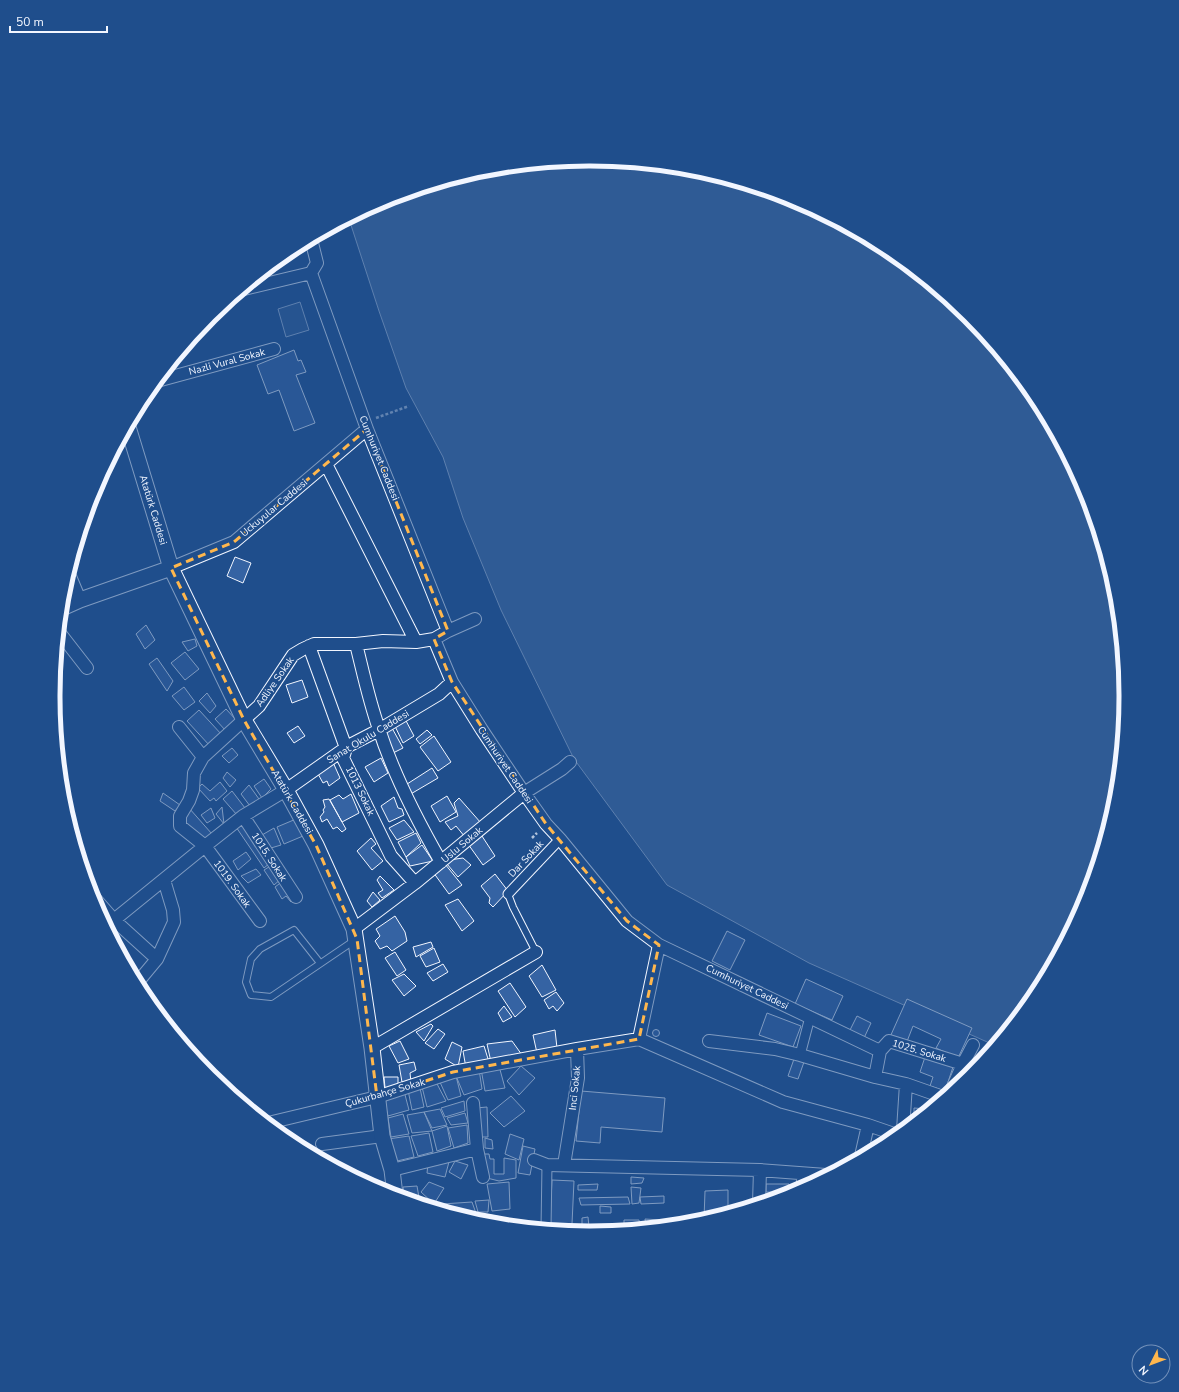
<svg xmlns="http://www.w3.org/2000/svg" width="1179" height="1392" viewBox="0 0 1179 1392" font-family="'Nunito Sans',sans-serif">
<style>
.green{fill:#305b95;stroke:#a8bbd7}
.water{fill:#446ba0;stroke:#a8bbd7}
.building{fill:#3563a3;stroke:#f2f6ff}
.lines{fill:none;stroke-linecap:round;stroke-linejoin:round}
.service-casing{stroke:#f2f6ff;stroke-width:8}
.pedestrian-casing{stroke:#f2f6ff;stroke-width:11}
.minor-casing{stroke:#f2f6ff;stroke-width:14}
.tertiary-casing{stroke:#f2f6ff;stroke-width:17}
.path{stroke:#b3c4dc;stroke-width:2.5;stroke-dasharray:3 2;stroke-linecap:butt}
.service{stroke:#1f4e8c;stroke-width:6}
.pedestrian{stroke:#1f4e8c;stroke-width:9}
.minor{stroke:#1f4e8c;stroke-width:12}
.tertiary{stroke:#1f4e8c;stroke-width:15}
.marked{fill:none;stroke:#ffb74d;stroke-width:3;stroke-dasharray:8 5;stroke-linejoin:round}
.labels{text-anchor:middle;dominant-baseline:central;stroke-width:3;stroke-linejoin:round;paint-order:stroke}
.street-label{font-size:10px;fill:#f2f6ff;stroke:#1f4e8c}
.rim{fill:none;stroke:#f2f6ff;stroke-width:5}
</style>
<rect width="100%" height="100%" fill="#1f4e8c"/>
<path class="green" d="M300 302 309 330 286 337 278 309Z"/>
<path class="water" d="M590 160 694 170 795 200 888 250 969 317 1036 398 1085 491 1116 592 1126 696 1116 801 1085 902 1035 994 994 1045 809 963 667 885 574 759 501 610 463 518 443 457 406 388 379 311 349 219 384 200 485 170Z"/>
<path class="building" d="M294 350 298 361 301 360 306 372 296 375 315 423 294 431 279 390 268 394 257 365Z
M235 557 251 563 243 583 227 576Z
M146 625 155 640 145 649 136 634Z
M195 639 197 646 188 651 182 642Z
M185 652 199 669 185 680 171 663Z
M157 658 173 681 167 691 149 664Z
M302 680 308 697 292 703 286 685Z
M184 687 195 702 184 710 172 696Z
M207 693 216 706 210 713 199 701Z
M226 709 237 721 226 731 215 719Z
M199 710 222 735 210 746 187 721Z
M404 717 414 736 403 743 393 722Z
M298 726 305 736 294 743 287 733Z
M392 728 403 748 393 753 382 733Z
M427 730 432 735 420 744 416 739Z
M434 736 451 762 438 771 420 747Z
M232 748 238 755 229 763 222 756Z
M381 758 388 773 374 782 365 767Z
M332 760 340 778 329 786 327 781 323 783 317 772Z
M432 768 438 778 409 795 404 786Z
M227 772 236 780 230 787 223 778Z
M264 779 271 789 262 798 254 786Z
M220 782 227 791 216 801 214 798 210 801 198 788 202 784 210 791Z
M249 785 259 799 250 806 241 794Z
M232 791 245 808 237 815 223 799Z
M163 793 180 805 175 811 160 801Z
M351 794 359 813 342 822 330 800 339 795 343 799Z
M447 796 456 812 440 822 431 806Z
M394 797 398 808 402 809 404 815 389 822 381 806Z
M459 798 481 823 465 837 456 826 451 830 445 822 458 816 454 803Z
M329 799 346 829 342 832 337 827 333 829 327 819 322 822 320 817 324 812 323 810 325 807 323 800Z
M222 807 224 824 216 814Z
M189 808 212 834 202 842 182 818Z
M211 808 215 818 207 823 201 815Z
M296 819 303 836 284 844 277 827Z
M243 820 270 863 264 868 236 827Z
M404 820 414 832 397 840 389 828Z
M274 828 281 845 271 848 262 835Z
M416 833 421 843 406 857 398 842Z
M480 833 495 856 483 865 468 844Z
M371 838 376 844 371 848 383 861 372 870 357 851Z
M422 845 433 861 410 866 406 857Z
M246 852 251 859 238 870 233 861Z
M463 858 471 865 458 877 447 864 449 860Z
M445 864 462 885 449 894 433 872Z
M272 865 281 879 274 885 264 870Z
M256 869 261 875 248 883 241 876Z
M495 874 508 891 493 907 489 903 490 898 481 886Z
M380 876 394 890 382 898 378 893 383 890 377 880Z
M283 881 294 899 291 902 286 896 282 899 275 887Z
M373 892 380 900 372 907 367 901Z
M458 899 474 921 462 931 445 905Z
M395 916 405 932 407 941 392 951 387 946 380 949 375 941 380 936 376 929Z
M727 931 745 940 730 970 712 961Z
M431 942 433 947 416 957 413 947Z
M434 948 440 962 426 967 420 956Z
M395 952 406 970 397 976 385 958Z
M443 964 448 972 433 981 427 973Z
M542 965 556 990 542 997 529 976Z
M404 974 416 986 404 996 392 980Z
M806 979 843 996 832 1020 795 1004Z
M510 983 526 1007 515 1017 498 991Z
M556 992 564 1003 557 1011 553 1006 549 1009 544 1000Z
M907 999 972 1028 958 1058 936 1048 941 1039 913 1026 906 1044 890 1037Z
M504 1006 512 1017 503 1022 498 1013Z
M767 1013 801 1026 793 1047 759 1035Z
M857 1016 871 1023 864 1038 849 1032Z
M431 1024 433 1026 424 1041 416 1032Z
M438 1029 445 1034 434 1049 425 1043Z
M652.5 1033a3.5 3.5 0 1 1 7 0a3.5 3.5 0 1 1-7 0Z
M555 1030 557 1048 537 1053 533 1035Z
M400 1041 409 1059 398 1063 389 1046Z
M512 1041 522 1055 491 1062 487 1044Z
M452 1042 462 1047 458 1067 445 1059Z
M484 1046 489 1062 466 1068 463 1051Z
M925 1057 953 1067 945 1091 930 1086 933 1077 920 1072Z
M794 1059 804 1062 798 1079 788 1076Z
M414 1062 416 1070 410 1073 411 1082H402L399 1065Z
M499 1066 505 1088 485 1091 481 1069Z
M521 1066 535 1078 519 1095 507 1081Z
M479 1069 482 1089 464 1095 456 1076Z
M456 1076 461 1096 448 1100 439 1080Z
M384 1077H398V1086L385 1088Z
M436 1082 446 1101 427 1107 422 1087Z
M420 1088 424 1107 412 1110 408 1090Z
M404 1091 409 1110 388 1116 383 1097Z
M581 1091 665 1098 662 1132 601 1127 600 1143 576 1141Z
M511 1096 525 1111 504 1127 490 1113Z
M464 1101 465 1111 445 1117 441 1108Z
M487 1107 488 1137H478L476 1108Z
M914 1108 928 1109 918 1117H914Z
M440 1109 447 1125 432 1128 424 1112Z
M424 1112 432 1131 412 1133 407 1115Z
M465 1113 468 1123 451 1125 447 1118Z
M403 1114 409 1134 391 1137 388 1118Z
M467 1125 468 1143 454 1148 448 1128Z
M447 1126 451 1146 437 1151 432 1131Z
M429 1133 433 1152 418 1156 411 1136Z
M510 1134 524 1139 519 1160 505 1154Z
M409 1136 414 1157 393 1162 388 1139Z
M485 1138 492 1140 493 1149 485 1148Z
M523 1146 535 1149 530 1175 518 1173Z
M481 1154H489L490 1159H494V1174H504V1158L516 1160V1178L499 1181 487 1178Z
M450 1158 445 1177 427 1173 428 1164Z
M455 1161 468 1165 461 1179 449 1172Z
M631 1177 644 1178 642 1183 631 1184Z
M552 1180 574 1181 572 1224 550 1223Z
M429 1182 444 1188 434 1204 421 1192Z
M509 1182 510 1209 492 1211 487 1184Z
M598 1184 597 1190H578V1185Z
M766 1184H789L788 1193 766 1192Z
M417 1186 420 1203 404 1198 403 1187Z
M631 1187 641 1188 639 1203 632 1204Z
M728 1190V1212L704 1219 705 1191Z
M664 1196V1203L641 1204 640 1197Z
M628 1197 630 1204 581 1205 579 1198Z
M489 1200 488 1212H478L475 1201Z
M472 1202 477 1216 468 1217 427 1205Z
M600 1206 611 1207V1213H600Z
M491 1215 502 1217V1224L491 1223Z
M588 1217 589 1227 582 1226V1218Z
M485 1218V1222L473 1219Z
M676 1218H690V1223L677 1224Z
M645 1219 661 1220V1225L646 1227Z
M624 1220H639L640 1227 624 1229Z"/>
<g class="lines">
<g class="service-casing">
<path id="service" d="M508 894 513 907 536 952
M320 963 294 930 260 949 251 959 246 982 251 995 271 997 355 940"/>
</g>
<g class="pedestrian-casing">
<path id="pedestrian" d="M508 894 560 839
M800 1055 810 1017
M546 1228 547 1165"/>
</g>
<g class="minor-casing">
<path id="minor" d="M311 239 317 263 311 273 367 429 448 631 434 639 452 682 482 730 524 793 546 824 560 839 627 921 659 945 880 1051 875 1077 906 1084 943 1097
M244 289 311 273
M157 381 274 349
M326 464 416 642
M171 568 234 542 367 429
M69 574 80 600
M448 631 475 619
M59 632 87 668
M356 644C363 672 369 701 379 729 394 776 417 820 441 862
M309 646 346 748 343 758 391 856 415 883
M179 727 203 757
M243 816 296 897
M92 895 114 920 157 959
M114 920 205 846 180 826V816L189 801 193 790 194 773 203 757 259 706 293 655 303 649 314 644H356L383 641 416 642 434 639
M260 921 205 846 243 816 286 790 350 745 379 730 439 694 452 682
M354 929 415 883 524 793 562 769 570 762
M137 983 157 959 174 922 173 910 164 880
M639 1039 783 1102 868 1125
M639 1039 659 945
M709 1041 775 1049 800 1055 875 1077
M372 1048 536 952
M880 1051 889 1041 963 1064
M952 1089 963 1064 973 1045
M473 1103 477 1149 483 1177
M268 1123 377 1097 453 1072 577 1049
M903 1130 906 1084
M322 1144 382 1136
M861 1156 868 1125 897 1135
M534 1160 547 1165 760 1170
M564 1165 578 1078 577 1049 639 1039
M392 1170 477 1149
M803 1187V1174
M759 1203 760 1170 826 1175"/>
</g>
<g class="tertiary-casing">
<path id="tertiary" d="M128 427 171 568 244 720 286 790 316 845 354 929 372 1048 382 1136 392 1170 395 1195
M62 608 80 600 171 568"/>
</g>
<path class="path" d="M376 418 409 406
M532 838 537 833"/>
<use href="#service" class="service"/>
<use href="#pedestrian" class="pedestrian"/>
<use href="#minor" class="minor"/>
<use href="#tertiary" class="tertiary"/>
</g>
<path d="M0 0H1179V1392H0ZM367 429 448 631 434 639 452 682 546 824 627 921 659 945 639 1039 453 1072 377 1097 357 939 316 845 244 720 171 568 234 542Z" fill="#1f4e8c" fill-opacity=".55" fill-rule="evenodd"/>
<path class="marked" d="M367 429 448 631 434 639 452 682 546 824 627 921 659 945 639 1039 453 1072 377 1097 357 939 316 845 244 720 171 568 234 542Z"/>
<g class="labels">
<g class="street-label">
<text transform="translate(227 362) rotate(-15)">Nazli Vural Sokak</text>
<text transform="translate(379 458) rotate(68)">Cumhuriyet Caddesi</text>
<text transform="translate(274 508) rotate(-40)">Uckuyular Caddesi</text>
<text transform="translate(153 510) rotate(73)">Atatürk Caddesi</text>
<text transform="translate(275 682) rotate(-55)">Adliye Sokak</text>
<text transform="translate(368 737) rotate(-31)">Sanat Okulu Caddesi</text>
<text transform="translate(505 765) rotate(56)">Cumhuriyet Caddesi</text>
<text transform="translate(360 791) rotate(64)">1013 Sokak</text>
<text transform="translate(292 802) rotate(60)">Atatürk Caddesi</text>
<text transform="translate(462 845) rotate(-40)">Uslu Sokak</text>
<text transform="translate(269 857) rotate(57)">1015. Sokak</text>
<text transform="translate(526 859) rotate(-47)">Dar Sokak</text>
<text transform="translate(232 884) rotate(54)">1019. Sokak</text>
<text transform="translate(747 987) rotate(26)">Cumhuriyet Caddesi</text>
<text transform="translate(919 1051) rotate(17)">1025. Sokak</text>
<text transform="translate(575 1088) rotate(-84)">Inci Sokak</text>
<text transform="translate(385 1093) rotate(-16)">Çukurbahçe Sokak</text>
</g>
</g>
<path d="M0 0H1179V1392H0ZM589 166H590A529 529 0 0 1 1119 695V697A529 529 0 0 1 590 1226H589A529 529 0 0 1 60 697V695A529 529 0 0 1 589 166Z" fill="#1f4e8c" fill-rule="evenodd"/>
<path class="rim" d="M589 166H590A529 529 0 0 1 1119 695V697A529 529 0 0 1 590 1226H589A529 529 0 0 1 60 697V695A529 529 0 0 1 589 166Z"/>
<g transform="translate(1151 1364) rotate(228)"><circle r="19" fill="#1f4e8c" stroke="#7391ba"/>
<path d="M0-3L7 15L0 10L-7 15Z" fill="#ffb74d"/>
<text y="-6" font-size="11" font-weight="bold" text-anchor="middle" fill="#f2f6ff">N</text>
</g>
<path d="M10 26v6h97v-6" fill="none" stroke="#f2f6ff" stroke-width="2"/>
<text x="16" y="26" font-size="12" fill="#f2f6ff" stroke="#1f4e8c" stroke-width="3" paint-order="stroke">50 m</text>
</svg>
